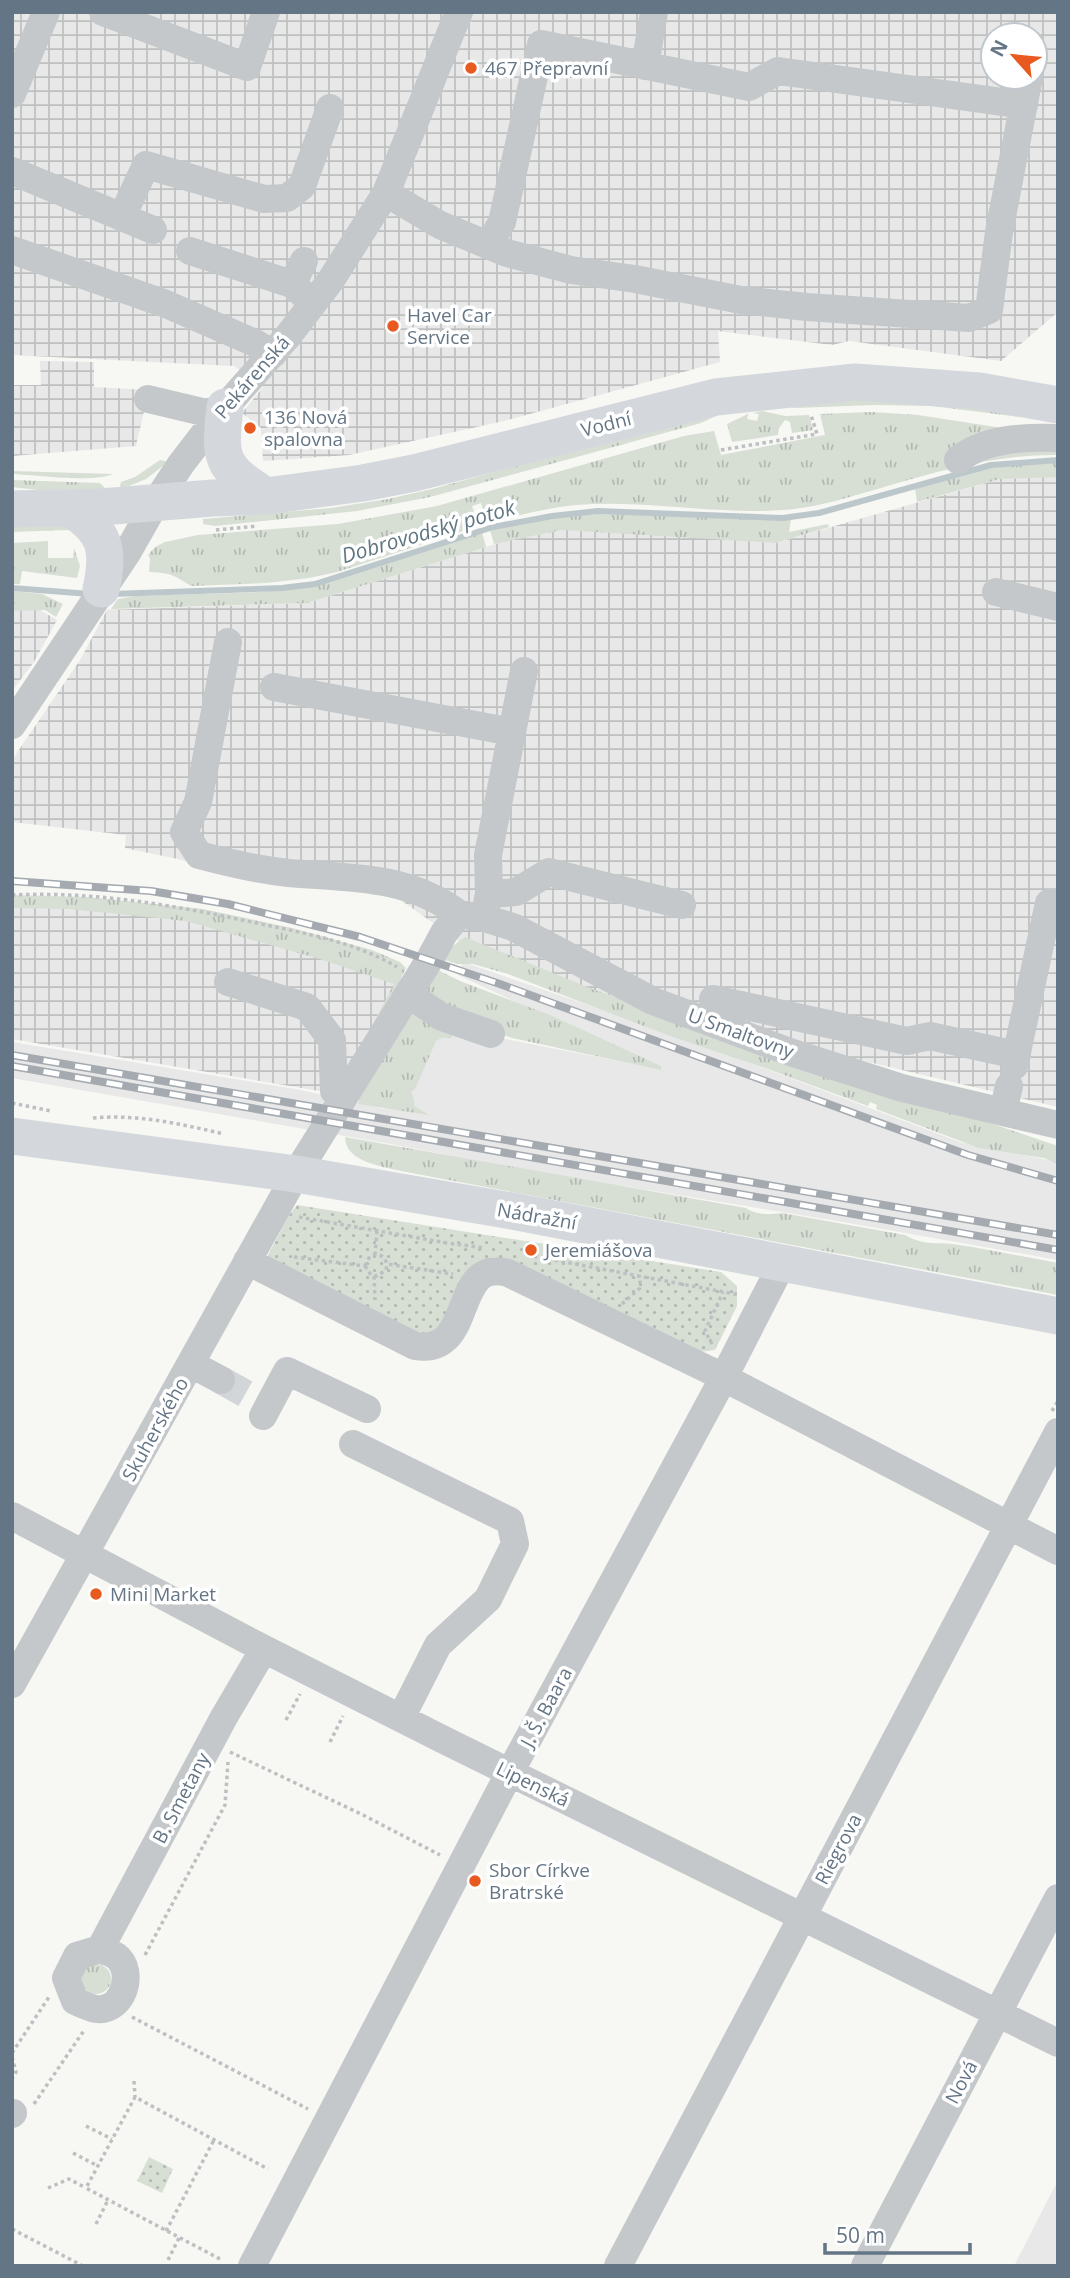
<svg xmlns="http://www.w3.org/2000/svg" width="1070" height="2278" viewBox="0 0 1070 2278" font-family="'Open Sans',sans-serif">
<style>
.built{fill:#e7e8e7}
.industrial{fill:url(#industrial-grid);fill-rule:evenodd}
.grass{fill:url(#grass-tufts)}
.park{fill:url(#park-dots)}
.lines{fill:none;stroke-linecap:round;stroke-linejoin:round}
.stream{stroke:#bcc7cc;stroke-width:6}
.minor-tunnel{stroke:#d2d6d8;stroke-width:28;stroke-dasharray:28 14;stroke-linecap:butt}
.path{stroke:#bdc0c2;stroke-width:3.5;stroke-dasharray:3.5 3.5;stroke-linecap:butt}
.minor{stroke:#c4c8cb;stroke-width:28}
.major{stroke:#d4d8dd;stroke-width:37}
.rail-casing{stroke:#a4aab0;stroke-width:8}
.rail{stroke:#fff;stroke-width:5;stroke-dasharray:16;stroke-linecap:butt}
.poi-dot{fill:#e95a20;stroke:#fff;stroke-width:2.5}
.labels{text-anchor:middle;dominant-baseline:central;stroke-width:7;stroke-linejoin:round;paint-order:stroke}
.poi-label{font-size:19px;fill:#647585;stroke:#fff;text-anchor:start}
.street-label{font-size:19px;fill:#647585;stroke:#fff}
.water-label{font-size:21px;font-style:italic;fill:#607782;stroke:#fff}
</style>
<defs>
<pattern id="industrial-grid" width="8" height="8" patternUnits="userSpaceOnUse" patternTransform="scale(1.75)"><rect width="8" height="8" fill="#e7e8e7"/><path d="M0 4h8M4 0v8" fill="none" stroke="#bfc1c1"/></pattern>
<pattern id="grass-tufts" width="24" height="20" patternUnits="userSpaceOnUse" patternTransform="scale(1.75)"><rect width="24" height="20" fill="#d7ded4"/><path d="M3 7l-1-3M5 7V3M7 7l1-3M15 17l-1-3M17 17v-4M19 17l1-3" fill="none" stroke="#b2b9b2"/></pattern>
<pattern id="park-dots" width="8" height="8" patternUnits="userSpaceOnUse" patternTransform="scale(1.75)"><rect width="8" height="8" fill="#d7ded4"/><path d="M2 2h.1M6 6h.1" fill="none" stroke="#b2b9b2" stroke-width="1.8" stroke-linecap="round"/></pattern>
</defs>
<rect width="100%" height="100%" fill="#f7f7f3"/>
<path class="built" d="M463 962 681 1037 960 1142 1058 1162V1260L849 1223 519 1169 391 1144 12 1078V1042L301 1090 385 1109 419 1022 659 1069 458 975Z
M1055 2186 1058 2187V2266H1014Z"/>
<path class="industrial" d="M12 12H1058V312L1001 361 849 341 832 345 718 331 720 362 504 421 349 455 263 461 261 428 242 413 263 387 234 366 12 355ZM993 35H1035V77H993Z
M40 361 94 362V387L149 390 136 446 12 456V385H41Z
M1047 476 1058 477V1107L598 998 467 947 395 896 294 883 125 848 126 835 12 822V760L80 660 107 610 307 603 505 541 562 530 614 531 775 543 1000 479Z
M35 607 57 620 34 662 12 691V608Z
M12 906H61L192 919 400 982 357 1058 325 1092 12 1039Z"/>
<path class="grass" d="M920 398 1027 418 932 406 874 405 796 408 769 404 801 400Z
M762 411 785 416 809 415 813 430 792 433 790 422 785 420 779 428 778 435 732 442 727 424 748 414 747 419 757 421 759 414 753 413Z
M872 412 918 415 1015 430 1058 447V455C997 454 938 471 881 488 848 497 817 508 783 510 714 515 645 499 576 505 546 508 516 516 487 523L481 503 472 506 478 526 337 572 309 578 266 583 191 586C173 575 172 573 149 572L150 559 148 555 155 547 165 542 198 535 338 524 437 506 684 436 714 431 721 455 825 435 820 414Z
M718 415 701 423 430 497 357 511 215 526 203 524V519L331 508 388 499 432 489 562 453Z
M160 460 168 462 146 479 119 490 121 482 135 477Z
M1030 463H1058V477L1000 479 917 502 915 488 986 468Z
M12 471 113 474C92 483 37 475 12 474Z
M12 480 100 483 106 489 38 490 12 487Z
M598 514 791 519 789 532 828 524 829 527 775 543 562 530 494 544 490 530 553 518Z
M59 522 84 536 68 530 12 532V523Z
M482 532 486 547 307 603 111 609 118 599 135 596 260 592 315 586Z
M48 541V558H73L74 548 80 566 77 578 22 571 20 584H12V543Z
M12 591 42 594 63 604 56 617 45 610 12 611Z
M12 895 86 897 203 909 292 928 372 950 400 962 406 968 401 978 402 988 344 1079 394 984 323 960 186 921 70 909 12 908Z
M465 937 592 989 1058 1146V1164L1044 1158 979 1148 876 1109 877 1105 870 1102 868 1106 765 1068 670 1036 508 974 473 964H457L445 960 450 948Z
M438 970 460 981 550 1015 661 1066V1070L512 1038 445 1015 421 993Z
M410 1011 459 1028 451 1038H441L436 1041 415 1089 411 1092 414 1100V1106L429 1115 358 1104 361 1091Z
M345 1137 746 1208C757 1215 769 1215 782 1213L905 1235C926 1247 937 1241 959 1245 992 1250 1025 1257 1058 1263V1295L406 1172C386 1167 345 1163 345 1137Z
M81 1979a15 15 0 1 1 30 0a15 15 0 1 1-30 0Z"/>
<path class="park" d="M297 1205 721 1272 737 1286V1306L715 1350 699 1352 506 1259 494 1257 484 1260 443 1326 425 1340 267 1257 289 1215Z
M149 2157 173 2169 162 2193 137 2181Z"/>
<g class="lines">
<path class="stream" d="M12 588 90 594
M112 594 282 588 315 584 493 527 552 516 598 511 783 518 819 513 991 465 1058 460"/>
<path class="minor-tunnel" d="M221 1380 246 1394"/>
<path class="path" d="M721 450 817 434 811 415
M216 530 258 526
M12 895C97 891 178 906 261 924 308 934 355 942 397 967
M12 1103 51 1111
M93 1118C138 1114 181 1124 224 1134
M299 1217 447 1243 485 1248
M375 1255 377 1231
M527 1255 740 1295
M294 1257 365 1266
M365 1266 370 1256C378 1253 384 1255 387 1264L453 1274
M365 1266 371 1275 377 1276 386 1270 387 1264
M374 1276 375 1300
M622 1304 640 1288V1276
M712 1344 705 1331 723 1292
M1052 1411 1058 1401
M286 1720 300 1694
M330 1742 343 1716
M230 1752 363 1815 440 1855
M145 1955 225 1805 228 1762
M132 2017 308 2109
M12 2053 49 1997
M12 2057 16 2072 12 2079
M134 2081 135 2097
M34 2104 85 2029
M86 2126 112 2139
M73 2153 98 2166
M48 2188 69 2179 86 2188
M96 2224 108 2200
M12 2229 83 2266
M166 2231 214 2140
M220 2259 86 2188 135 2097 268 2169
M168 2260 179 2238"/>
<path class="minor" d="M103 12 247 67 266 12
M645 66 654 12
M12 94 46 12
M12 171 153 230
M386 193 440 225 507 253 571 270 635 279 741 300 807 307 969 318 989 310 999 232 1029 77
M122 217 146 165 264 199 287 198 302 186 330 108
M489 245 502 222 541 44 749 87 778 71 1024 105
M12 250 166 304 255 343 273 354
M190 251 292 284 313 303
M292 284 304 261
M148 399 207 413 225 407
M958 460C984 438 1025 437 1058 438
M996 592 1058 607
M228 642 198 802 184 832 199 855C229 863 258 870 289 873 351 878 407 875 459 914
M274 687 512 732
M12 725 127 553 156 502 181 464 225 407 288 336 331 280 386 193 459 12
M489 894 516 892 549 872 682 905
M484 918 489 894 488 855 524 671
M228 982 307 1007 332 1040 334 1091 342 1097
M408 994 442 1017 491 1034
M713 999 907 1041 930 1036 1017 1055
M1014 1066 1049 903H1058
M1003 1112 1009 1086
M247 1261 415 1346C477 1356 450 1257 508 1273L709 1370 1058 1551
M191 1364 221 1380
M263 1416 287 1371 367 1409
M353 1444 510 1521 515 1544 488 1599 438 1645 401 1718
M12 1516 264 1649 442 1739 1058 2043
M12 1684 296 1174 430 959 444 933 459 914 484 918 513 927 653 1001 790 1052 902 1088 1058 1125
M100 1949C105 1951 112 1953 116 1956 136 1971 123 2013 96 2009 90 2008 82 2004 75 2001L66 1978 77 1956 100 1949 224 1717 264 1649
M12 2114 13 2113
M252 2266 501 1789 724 1377 783 1262
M618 2266 1058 1432
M865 2266 1058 1898"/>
<path class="major" d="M225 407C219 459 220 467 266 496
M70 508C105 531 110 549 101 589
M12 509 101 507 213 498 266 496 363 483 414 473 716 397 855 382 979 391 1058 405
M12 1136 296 1174 512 1211 1058 1316"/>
<g class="rail-casing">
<path id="rail" d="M12 881 151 891 228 904 360 937 500 984 968 1155 1058 1181
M12 1055 1058 1235
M12 1066 1058 1250"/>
</g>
<use href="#rail" class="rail"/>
</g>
<g class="poi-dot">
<circle cx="471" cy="68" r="7"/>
<circle cx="393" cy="326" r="7"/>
<circle cx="250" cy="428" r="7"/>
<circle cx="531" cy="1250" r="7"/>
<circle cx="96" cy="1594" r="7"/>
<circle cx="475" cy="1881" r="7"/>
</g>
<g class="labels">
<g class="poi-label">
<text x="485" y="68">467 Přepravní</text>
<text x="407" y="315">Havel Car<tspan x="407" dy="22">Service</tspan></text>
<text x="264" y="417">136 Nová<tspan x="264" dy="22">spalovna</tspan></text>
<text x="545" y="1250">Jeremiášova</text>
<text x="110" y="1594">Mini Market</text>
<text x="489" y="1870">Sbor Církve<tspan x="489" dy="22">Bratrské</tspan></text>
</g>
<g class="street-label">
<text transform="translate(252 377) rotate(-49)">Pekárenská</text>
<text transform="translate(606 424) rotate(-14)">Vodní</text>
<text transform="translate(741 1033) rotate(20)">U Smaltovny</text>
<text transform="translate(537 1216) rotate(10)">Nádražní</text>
<text transform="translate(155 1429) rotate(-61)">Skuherského</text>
<text transform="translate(546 1707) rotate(-62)">J. Š. Baara</text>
<text transform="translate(533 1784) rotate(26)">Lipenská</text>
<text transform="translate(181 1798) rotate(-62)">B. Smetany</text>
<text transform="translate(838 1849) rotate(-62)">Riegrova</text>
<text transform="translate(961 2082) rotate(-62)">Nová</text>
</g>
<g class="water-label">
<text transform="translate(428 531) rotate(-16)">Dobrovodský potok</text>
</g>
</g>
<rect width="1070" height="2278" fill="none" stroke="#647585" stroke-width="28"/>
<g transform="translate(1014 56) rotate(297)"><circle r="33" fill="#ffffff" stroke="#c1c8ce" stroke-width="2"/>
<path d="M0-5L12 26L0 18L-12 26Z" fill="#e95a20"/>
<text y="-10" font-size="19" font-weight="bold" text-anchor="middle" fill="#647585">N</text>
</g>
<path d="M825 2243v10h145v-10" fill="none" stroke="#647585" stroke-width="3.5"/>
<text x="836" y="2243" font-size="21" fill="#647585" stroke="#ffffff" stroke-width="5" paint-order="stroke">50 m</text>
</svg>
